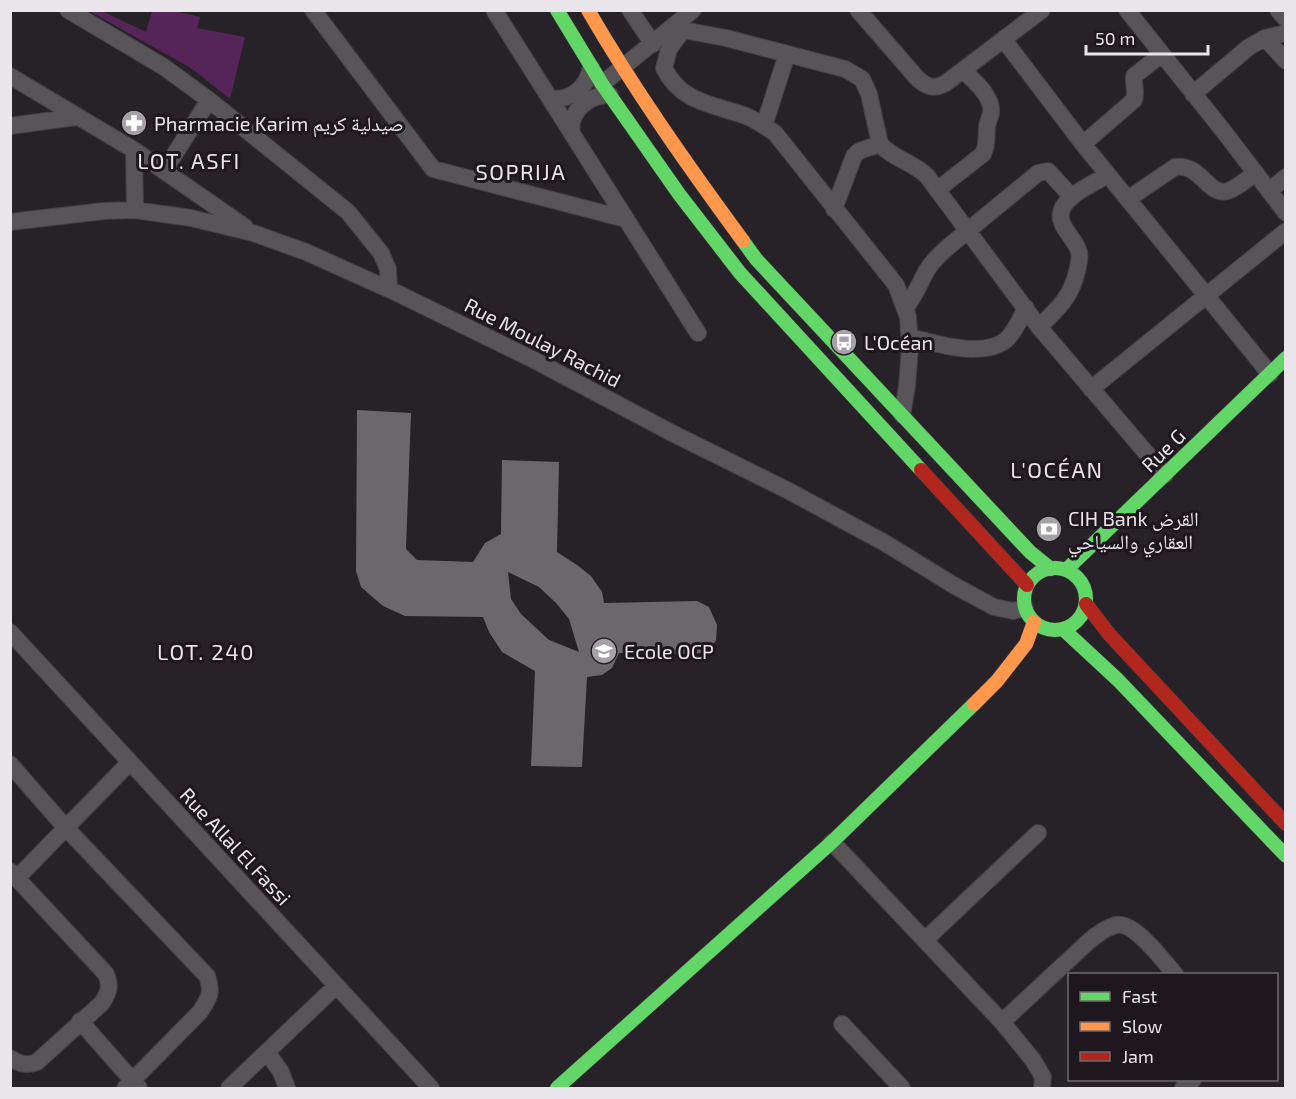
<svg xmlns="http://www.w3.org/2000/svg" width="1296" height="1099" viewBox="0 0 1296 1099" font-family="'Exo 2','Noto Naskh Arabic',sans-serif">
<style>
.green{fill:#552559}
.building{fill:#6b686b;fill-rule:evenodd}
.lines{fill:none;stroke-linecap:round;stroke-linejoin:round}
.street-casing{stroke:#433f44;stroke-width:18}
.fast-casing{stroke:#433f44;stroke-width:15}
.slow-casing{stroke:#433f44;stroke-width:15}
.jam-casing{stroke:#433f44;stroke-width:15}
.street{stroke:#585558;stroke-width:16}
.fast{stroke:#63d668;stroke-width:14}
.slow{stroke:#ff974d;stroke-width:14}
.jam{stroke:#b3261e;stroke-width:14}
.labels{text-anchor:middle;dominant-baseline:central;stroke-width:6;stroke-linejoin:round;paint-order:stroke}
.poi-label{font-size:20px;fill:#e9e5ea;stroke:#1e181e;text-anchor:start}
.street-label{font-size:20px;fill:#e9e5ea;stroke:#1e181e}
.quarter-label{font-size:22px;letter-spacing:1.5px;fill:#e9e5ea;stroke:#1e181e}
</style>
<rect width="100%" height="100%" fill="#262227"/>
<path class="green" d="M89 11H102L146 32 152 11H175L200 17 197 28 245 37 230 99 191 68Z"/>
<path class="building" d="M357 410 411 413 406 549 417 560 473 562 485 543 501 534 502 460 559 462 557 552 577 565 591 576 602 592 604 603 697 601 709 607 717 625 716 640 709 652 691 654 619 653 612 668 602 675 587 677 582 767 531 766 535 671 502 652 489 632 483 617 405 616 383 606 361 587 356 571ZM508 572 539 587 556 603 569 619 579 652 549 640 521 614 511 599Z"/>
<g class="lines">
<g class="street-casing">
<path id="street" d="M68 10 164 67 209 100 348 212 381 253 388 269 389 289
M313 10 433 169 626 219
M494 10 698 333
M630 10 653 44
M858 10 917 78C927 87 934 90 946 83L1042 10
M1127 10 1225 133 1286 213
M1278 10 1286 19
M669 30H683L726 38 845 69 862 79 869 94 880 144C893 159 913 162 927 176L1039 327 1165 475
M683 30 669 49 664 68C681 103 713 104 746 116 756 120 766 127 775 133L896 285 908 317 910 347 907 386 902 415
M1265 38 1286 61
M1004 40 1083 144 1270 374
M10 76 134 150 245 227
M602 84 693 10
M1193 94 1249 47 1265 38 1286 33
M550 99C572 100 587 88 591 67
M10 126 76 117
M764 126 787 54
M572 134C568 111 589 95 610 95
M1083 144 1134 100C1137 91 1133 85 1134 76L1162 54
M134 150 135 210
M164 171 209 100
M937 190 983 154C988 144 986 137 987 126 988 122 990 117 991 113 993 96 974 81 963 70
M1269 191 1286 177
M1128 199 1175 167C1201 163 1208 197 1228 191 1237 188 1248 178 1256 173
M834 209 854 156 859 151 880 144
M10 222 104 211 135 210 191 218 253 233 306 252 397 293 534 360 672 433 787 490 885 543 955 586 994 607 1013 611 1025 608
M905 309C914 297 919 285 926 272 931 262 940 254 948 247L1038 173 1048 171 1072 197
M1039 327C1057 310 1072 296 1077 271 1079 264 1081 255 1078 249 1073 236 1054 223 1063 207 1071 193 1094 183 1108 175
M909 337C936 343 982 359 1006 340 1015 332 1020 319 1026 308
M1091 389 1286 231
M10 632 431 1088
M10 764 66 828 207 976C213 993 209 998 200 1012L125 1088
M832 842 1002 1022 1033 1060 1043 1077 1042 1088
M10 871 106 974C111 986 109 992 102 1003L37 1062C26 1066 20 1064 10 1058
M17 878 130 762
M926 939 1038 833
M80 1021 139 1088
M1002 1022 1088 942C1096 935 1105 928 1116 925 1135 921 1163 961 1175 974
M842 1024 902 1088
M267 1052 281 1072 287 1088
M229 1088 336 986
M1183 1088 1193 1080"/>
</g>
<g class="fast-casing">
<path id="fast" d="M557 10 602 84 679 194 740 273 921 470
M743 241 756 259 1030 552 1051 569
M1024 599a31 31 0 1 1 62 0a31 31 0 1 1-62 0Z
M1066 570 1286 358
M1063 629 1118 680 1286 856
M557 1088 832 842 974 704"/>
</g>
<g class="slow-casing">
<path id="slow" d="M588 10C635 91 688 166 743 241
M974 704 997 681 1026 644 1034 622"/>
</g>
<g class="jam-casing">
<path id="jam" d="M921 470 1027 585
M1086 604 1109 634 1286 824"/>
</g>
<use href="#street" class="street"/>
<use href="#fast" class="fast"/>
<use href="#slow" class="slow"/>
<use href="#jam" class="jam"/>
</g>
<defs>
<g id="pharmacy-disc" transform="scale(1.35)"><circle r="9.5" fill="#a5a1a6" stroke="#1e181e"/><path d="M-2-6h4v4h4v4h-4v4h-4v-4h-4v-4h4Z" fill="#fff"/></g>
<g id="bus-disc" transform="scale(1.35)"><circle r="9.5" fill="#a5a1a6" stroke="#1e181e"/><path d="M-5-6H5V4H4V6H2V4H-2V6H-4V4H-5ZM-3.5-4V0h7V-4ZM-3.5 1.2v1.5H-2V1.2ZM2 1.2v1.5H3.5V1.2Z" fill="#fff"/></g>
<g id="bank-disc" transform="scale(1.35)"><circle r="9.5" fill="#a5a1a6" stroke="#1e181e"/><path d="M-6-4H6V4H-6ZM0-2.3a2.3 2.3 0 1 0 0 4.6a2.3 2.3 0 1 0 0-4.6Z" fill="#fff"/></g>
<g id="school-disc" transform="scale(1.35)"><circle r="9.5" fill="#a5a1a6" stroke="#1e181e"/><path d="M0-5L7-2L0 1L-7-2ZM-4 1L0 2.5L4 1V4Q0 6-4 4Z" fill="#fff"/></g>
</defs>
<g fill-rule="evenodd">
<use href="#pharmacy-disc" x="134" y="123"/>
<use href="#bus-disc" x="844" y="342"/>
<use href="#bank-disc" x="1049" y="529"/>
<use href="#school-disc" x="604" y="651"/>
</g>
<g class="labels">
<g class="poi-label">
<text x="154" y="123">Pharmacie Karim صيدلية كريم</text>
<text x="864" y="342">L'Océan</text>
<text x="1068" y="518">CIH Bank القرض<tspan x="1068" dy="23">العقاري والسياحي</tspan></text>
<text x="624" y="651">Ecole OCP</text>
</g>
<g class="street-label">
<text transform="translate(543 342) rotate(27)">Rue Moulay Rachid</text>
<text transform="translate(1163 450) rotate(-44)">Rue G</text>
<text transform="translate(236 846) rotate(47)">Rue Allal El Fassi</text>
</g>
<g class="quarter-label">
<text x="189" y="160">LOT. ASFI</text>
<text x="521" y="171">SOPRIJA</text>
<text x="1057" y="469">L'OCÉAN</text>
<text x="206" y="651">LOT. 240</text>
</g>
</g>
<rect width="1296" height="1099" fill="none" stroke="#e9e5ea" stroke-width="24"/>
<rect x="1068" y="973" width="210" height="108" fill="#1e181e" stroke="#6f6a70" stroke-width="1.5"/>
<rect x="1080" y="992" width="30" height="9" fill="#63d668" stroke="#6f6a70" stroke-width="1.5"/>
<text x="1122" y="1003" font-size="18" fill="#e9e5ea">Fast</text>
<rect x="1080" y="1022" width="30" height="9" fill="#ff974d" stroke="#6f6a70" stroke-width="1.5"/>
<text x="1122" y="1033" font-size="18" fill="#e9e5ea">Slow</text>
<rect x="1080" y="1052" width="30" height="9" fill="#b3261e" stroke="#6f6a70" stroke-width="1.5"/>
<text x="1122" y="1063" font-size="18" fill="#e9e5ea">Jam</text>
<path d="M1086 45v9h122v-9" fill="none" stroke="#e9e5ea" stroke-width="3"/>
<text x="1095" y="45" font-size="18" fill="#e9e5ea" stroke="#1e181e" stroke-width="4.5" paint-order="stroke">50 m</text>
</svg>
